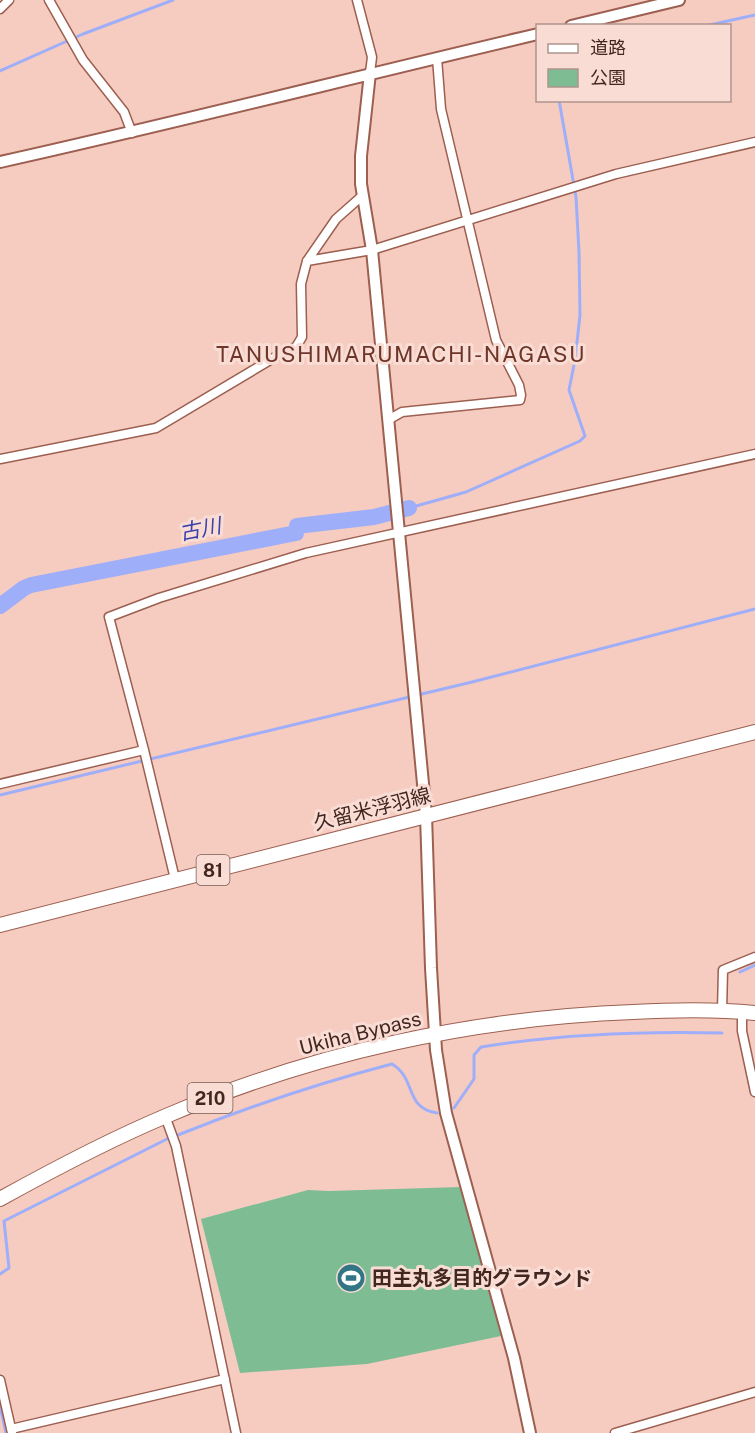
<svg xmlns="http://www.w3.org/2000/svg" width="755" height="1433" viewBox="0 0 755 1433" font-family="'Public Sans','Noto Sans JP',sans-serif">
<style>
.green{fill:#7ebd94}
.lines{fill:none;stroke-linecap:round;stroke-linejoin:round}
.stream{stroke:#9faef9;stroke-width:3}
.river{stroke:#9faef9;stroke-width:16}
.minor-casing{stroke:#9c5f50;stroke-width:11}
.tertiary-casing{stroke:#9c5f50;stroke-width:14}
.primary-casing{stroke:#9c5f50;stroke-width:16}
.trunk-casing{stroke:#9c5f50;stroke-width:16}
.minor{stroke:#fff;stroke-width:8}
.tertiary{stroke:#fff;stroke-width:10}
.primary{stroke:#fff;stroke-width:14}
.trunk{stroke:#fff;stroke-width:14}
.labels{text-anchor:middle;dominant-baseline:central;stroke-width:6;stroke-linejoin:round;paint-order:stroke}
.shield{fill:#f9ddd5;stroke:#785e56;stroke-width:1.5}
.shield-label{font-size:18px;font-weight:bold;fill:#412720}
.street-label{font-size:20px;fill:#412720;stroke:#f9ddd5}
.poi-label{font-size:20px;font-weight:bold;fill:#412720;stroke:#f9ddd5;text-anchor:start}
.water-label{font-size:21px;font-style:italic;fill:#3c41ab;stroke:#f9ddd5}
.quarter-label{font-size:22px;letter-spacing:1.5px;fill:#6e3628;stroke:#f9ddd5}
</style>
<rect width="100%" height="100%" fill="#f6ccc1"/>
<path class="green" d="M461 1187 501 1336 367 1364 240 1373 201 1219 308 1190 329 1191Z"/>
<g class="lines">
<path class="stream" d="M705 26 755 15
M0 71 83 34 173 0
M409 508 466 492 580 441 585 436 569 390 575 360 580 315 579 252 576 197 559 100
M0 795 472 682 755 609
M740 972 755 965
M454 1108 474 1079V1055L481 1047C561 1034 642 1031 722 1033
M178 1135C248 1107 319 1083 392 1064 417 1079 404 1108 437 1113
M0 1274 9 1268 4 1221 169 1138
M0 1406 6 1433"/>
<path class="river" d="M0 606 24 588 31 585 296 533 297 526 374 517 409 508"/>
<g class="minor-casing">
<path id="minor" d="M49 0 83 60 124 112 132 133
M357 0 372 57 370 73
M0 9 9 0
M307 261 372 250 616 174 755 142
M388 420 402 412 520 400 521 395 519 385 496 340 441 109 437 58
M0 459 156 428 282 353 296 347 302 337 301 284 307 261 336 219 362 196
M0 784 144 750
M175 879 144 750 109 617 159 598 306 553 755 454
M722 1011 723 970 755 957
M742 1012V1031L755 1092
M165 1116 176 1146 236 1433
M0 1380 12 1433
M11 1429 225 1379
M615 1433 755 1392"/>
</g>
<g class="tertiary-casing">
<path id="tertiary" d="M571 26 679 0
M370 73 361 156V184L372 250 426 815 431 968 436 1050 446 1113 514 1358 530 1433
M0 162C180 122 358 76 538 34"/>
</g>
<g class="primary-casing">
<path id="primary" d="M0 925 755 732"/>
</g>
<g class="trunk-casing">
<path id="trunk" d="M0 1199C54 1169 109 1140 166 1116 313 1053 473 1018 633 1012 673 1010 714 1009 755 1013"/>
</g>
<use href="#minor" class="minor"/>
<use href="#tertiary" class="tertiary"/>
<use href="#primary" class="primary"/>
<use href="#trunk" class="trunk"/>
</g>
<defs>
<g id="stadium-disc" transform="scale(1.5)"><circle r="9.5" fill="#327686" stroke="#f9ddd5"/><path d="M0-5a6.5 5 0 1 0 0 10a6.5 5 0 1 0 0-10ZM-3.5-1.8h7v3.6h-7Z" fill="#fff"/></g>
</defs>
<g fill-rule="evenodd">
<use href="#stadium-disc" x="351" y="1278"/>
</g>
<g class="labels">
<g class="shield">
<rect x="196.5" y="855" width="33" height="30" rx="4.5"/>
<rect x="187.5" y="1083" width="45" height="30" rx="4.5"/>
</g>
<g class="shield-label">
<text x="213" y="870">81</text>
<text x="210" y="1098">210</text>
</g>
<g class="street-label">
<text transform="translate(372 809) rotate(-14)">久留米浮羽線</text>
<text transform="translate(360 1033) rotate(-14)">Ukiha Bypass</text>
</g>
<g class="poi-label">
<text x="372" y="1278">田主丸多目的グラウンド</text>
</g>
<g class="water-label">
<text transform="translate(200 529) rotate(-11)">古川</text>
</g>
<g class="quarter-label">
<text x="401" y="354">TANUSHIMARUMACHI-NAGASU</text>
</g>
</g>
<rect x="536" y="24" width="195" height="78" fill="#f9ddd5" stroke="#af948d" stroke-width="1.5"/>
<rect x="548" y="44" width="30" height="9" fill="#ffffff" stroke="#af948d" stroke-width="1.5"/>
<text x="590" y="54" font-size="18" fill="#412720">道路</text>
<rect x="548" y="69" width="30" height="18" fill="#7ebd94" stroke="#af948d" stroke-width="1.5"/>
<text x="590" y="84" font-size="18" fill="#412720">公園</text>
</svg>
